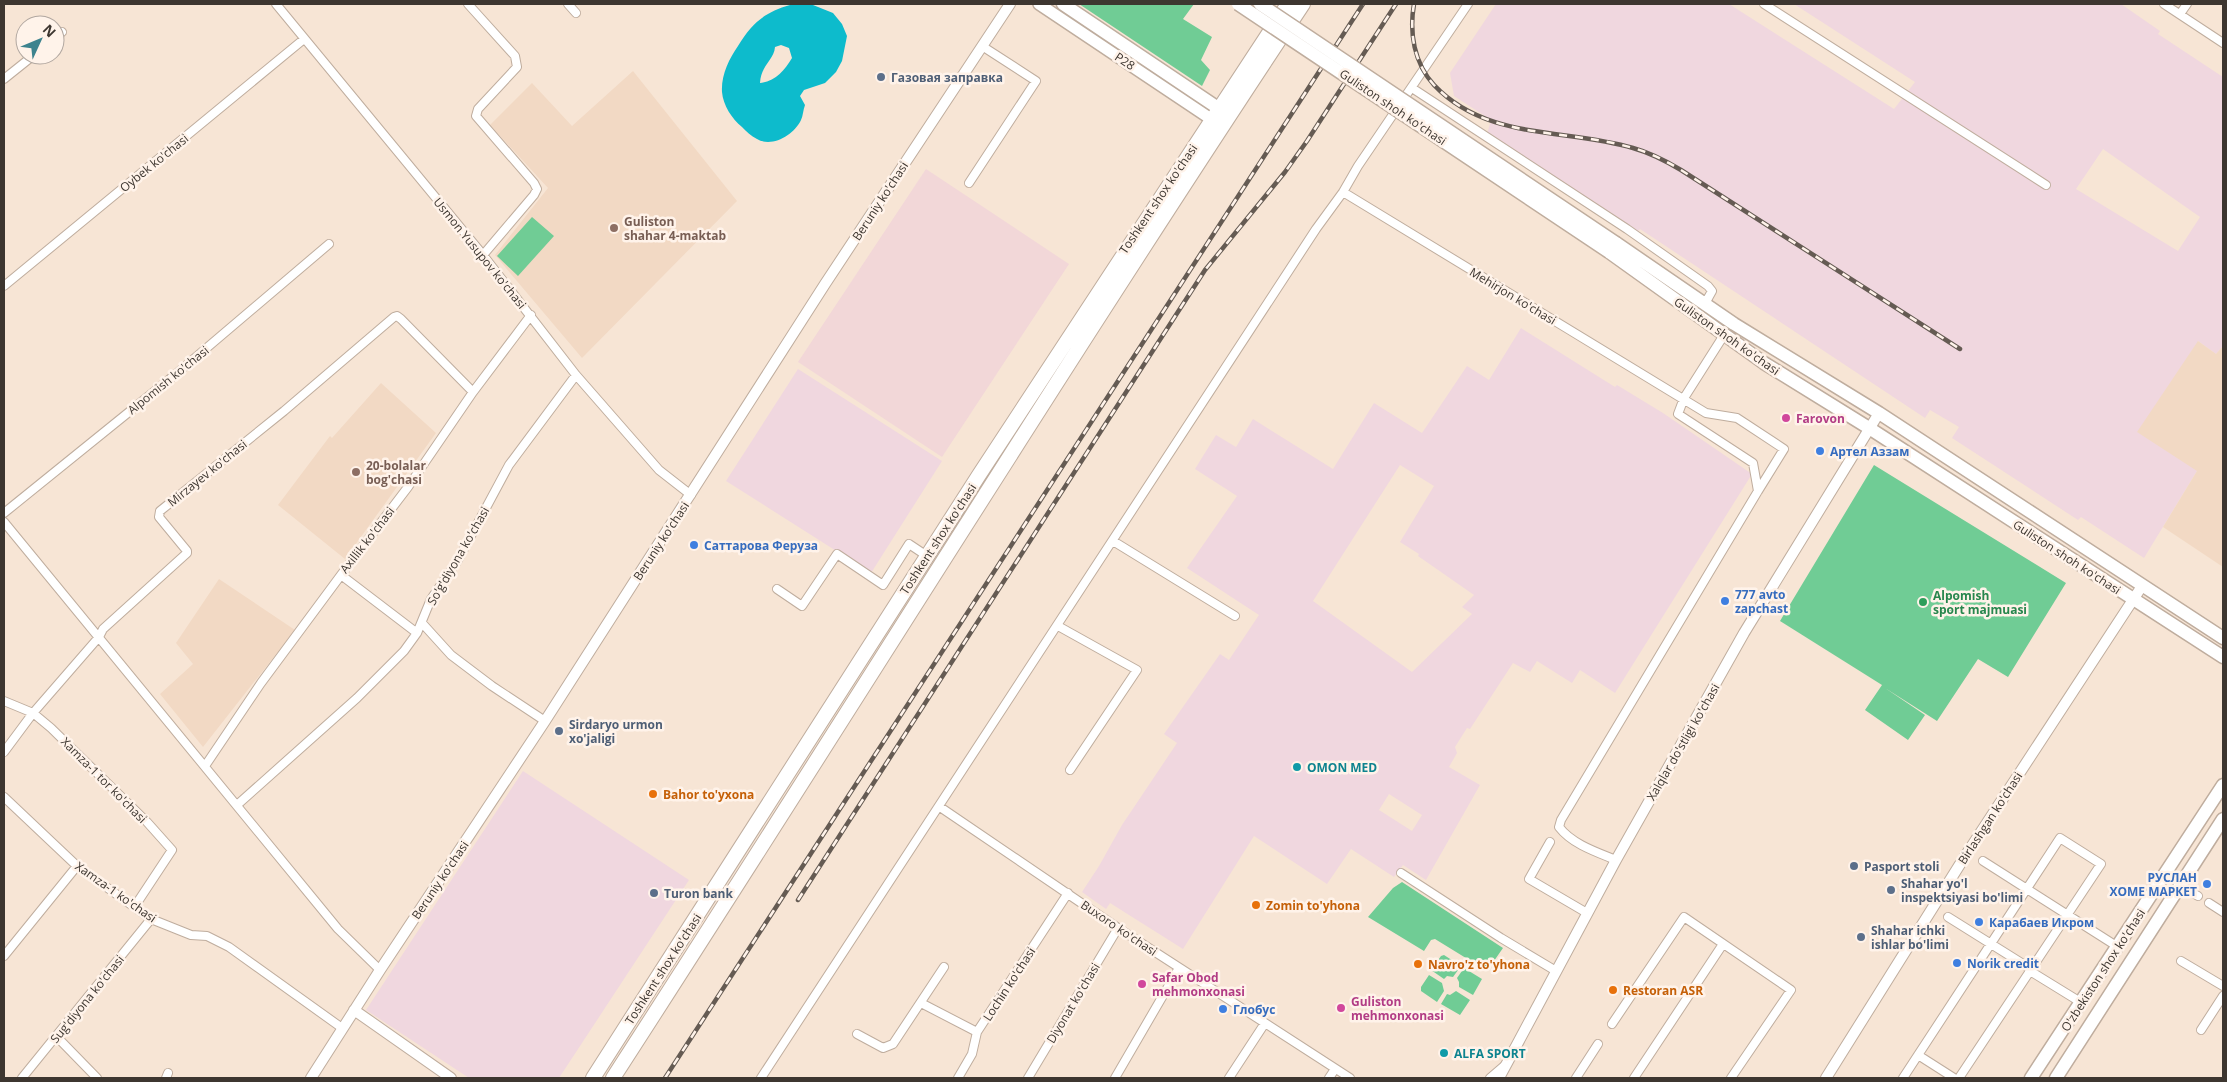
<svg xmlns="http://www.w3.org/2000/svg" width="2227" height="1082" viewBox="0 0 2227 1082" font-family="'Open Sans',sans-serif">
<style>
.commercial{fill:#f2d7d8}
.industrial{fill:#f0d7df;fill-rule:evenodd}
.built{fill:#f2d9c4}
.green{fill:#70cc95}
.water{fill:#0dbbcc;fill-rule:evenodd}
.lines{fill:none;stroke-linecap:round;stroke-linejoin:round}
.minor-casing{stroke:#bfad9e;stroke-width:10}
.tertiary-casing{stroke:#bfad9e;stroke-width:12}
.secondary-casing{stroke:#bfad9e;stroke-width:14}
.primary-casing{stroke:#bfad9e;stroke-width:15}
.trunk-casing{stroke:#bfad9e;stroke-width:16}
.minor{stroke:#fff;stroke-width:8}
.tertiary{stroke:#fff;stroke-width:10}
.secondary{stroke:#fff;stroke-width:11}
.primary{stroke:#fff;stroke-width:12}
.trunk{stroke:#fff;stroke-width:14}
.rail-casing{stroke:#655b53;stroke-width:4.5}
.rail{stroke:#fff3ea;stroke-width:2.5;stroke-dasharray:8;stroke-linecap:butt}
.primary-bridge-casing{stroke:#bfad9e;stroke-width:15;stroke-linecap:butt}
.primary-bridge{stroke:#fff;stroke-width:12}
.service-dot{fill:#5c6f8a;stroke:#fff3ea;stroke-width:2}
.education-dot{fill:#8d6e63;stroke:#fff3ea;stroke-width:2}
.hotel-dot{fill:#d1479c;stroke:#fff3ea;stroke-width:2}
.shop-dot{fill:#3f7fe0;stroke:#fff3ea;stroke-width:2}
.leisure-dot{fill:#2e9e5b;stroke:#fff3ea;stroke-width:2}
.culture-dot{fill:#0f9aa8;stroke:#fff3ea;stroke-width:2}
.food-dot{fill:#e8710a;stroke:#fff3ea;stroke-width:2}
.labels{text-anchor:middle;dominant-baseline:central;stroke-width:5;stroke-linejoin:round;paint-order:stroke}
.street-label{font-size:12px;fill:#3d3630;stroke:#fff3ea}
.service-label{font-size:12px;font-weight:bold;fill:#4e5e75;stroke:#fff3ea;text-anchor:start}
.education-label{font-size:12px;font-weight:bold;fill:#785e54;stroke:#fff3ea;text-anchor:start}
.hotel-label{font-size:12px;font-weight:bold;fill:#b23c85;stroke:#fff3ea;text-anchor:start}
.shop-label{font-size:12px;font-weight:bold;fill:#366cbe;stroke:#fff3ea;text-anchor:start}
.leisure-label{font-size:12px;font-weight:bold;fill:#27864d;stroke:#fff3ea;text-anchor:start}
.culture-label{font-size:12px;font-weight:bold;fill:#0d838f;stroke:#fff3ea;text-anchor:start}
.food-label{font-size:12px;font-weight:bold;fill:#c56008;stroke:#fff3ea;text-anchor:start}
</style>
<rect width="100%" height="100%" fill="#f7e5d5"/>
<path class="commercial" d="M926 169 1069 264 942 457 798 362Z"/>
<path class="industrial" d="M1496 4H1729L1894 109 1915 82 1794 4H2121L2160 31 2158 34 2223 77V346L2216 354 2198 341 2197 471 2144 558 2081 517 2078 520 1952 438 1959 427 1930 410 1925 418 1640 229 1638 231 1487 134 1491 120 1454 96 1450 73ZM2103 149 2200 217 2178 251 2076 189Z
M1521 328 1615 387 1617 385 1663 413 1752 474 1615 693 1580 670 1572 683 1537 661 1530 672 1513 663 1470 729 1467 728 1455 747 1457 753 1449 767 1480 785 1426 880 1403 865 1394 877 1351 849 1327 884 1254 836 1183 949 1110 903 1106 909 1082 892 1099 866 1122 825 1177 743 1164 734 1220 654 1229 660 1259 615 1187 568 1237 496 1195 469 1216 435 1236 447 1253 419 1333 469 1374 403 1422 433 1467 366 1489 380ZM1400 465 1434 486 1400 542 1419 554 1418 556 1474 595 1462 607 1472 614 1412 672 1313 601ZM1389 794 1422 815 1412 831 1379 810Z
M798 369 942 461 871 573 726 481Z
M523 771 689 880 559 1078H469L366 1010Z"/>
<path class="built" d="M633 71 737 201 582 358 495 255 548 188 490 125 532 83 572 126Z
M2198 341 2216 354 2223 346V567L2163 527 2197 471 2137 432Z
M381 383 436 433 345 559 278 505 330 436 332 438Z
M219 579 295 630 203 747 160 694 193 664 176 643Z"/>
<path class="green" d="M1079 4H1194L1183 19 1212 37 1201 60 1210 70 1202 86Z
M532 217 554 236 518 276 497 256Z
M1874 465 2066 583 2008 677 1978 659 1937 721 1885 688 1925 715 1908 740 1865 710 1882 685 1780 621Z
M1402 882 1503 948 1487 971 1435 939 1431 940 1424 951 1368 917 1393 888Z
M1444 955 1461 966 1453 977 1447 976 1444 979 1431 970 1441 956Z
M1464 968 1482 979 1473 995 1459 987V982L1457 978Z
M1429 975 1442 983 1444 991 1437 1002 1421 991V987Z
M1456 991 1470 1000 1460 1015 1441 1004 1447 994 1450 995Z"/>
<path class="water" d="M790 5H813L833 13 842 24 847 36 842 61 836 72 825 83 804 90 800 96 805 105C803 110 803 116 801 120 794 135 772 148 757 139 751 136 746 131 742 127 732 119 723 105 722 92 721 75 729 59 738 46 752 23 765 12 790 5ZM781 45 789 48 792 58C784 71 776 81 760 83 761 65 774 60 775 47Z"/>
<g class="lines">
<g class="minor-casing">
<path id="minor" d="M276 4 483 255 576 375 659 470 691 495
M468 4 515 56 517 67 478 109 476 116 534 183 537 189 534 195 483 255
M568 4 576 13
M1764 4 2046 185
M2164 4 2223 43
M2180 14 2187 4
M55 38 62 32
M4 79 34 55
M1412 88 1627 229 1708 286 1712 291 1707 300H1699
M969 183 1036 81 982 46
M1343 192 1706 413 1737 418 1784 449 1758 491
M4 286 304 39
M4 513 176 374 329 244
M4 522 338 929 380 970
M1113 541 1235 616
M341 575 417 633
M777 589 802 606 837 554 883 585 909 544 927 556
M422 623 451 655 492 686 545 721
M1058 626 1137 670 1070 770
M4 701 33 713 51 728 147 822 172 850 135 906
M4 752 33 713 99 637 103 629 187 553V551L159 517 160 511 284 411 394 317 397 316 401 319 473 392
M205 766 261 683 341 575 408 487 473 392 531 315
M4 797 77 866 151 919 191 935 207 936 229 947 342 1028
M237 805 357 698 404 651 417 633 431 599 458 560 509 465 576 375
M940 807 1118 928 1350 1078
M1550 842 1529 879 1587 913
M1616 860C1596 852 1572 844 1559 827L1561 820 1758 491 1753 463 1678 414 1684 398 1724 335
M1983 861 2118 947
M1401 873 1501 938 1556 971
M2180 886 2198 896
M2209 903 2223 912
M1948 917 2031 969
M4 956 77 866
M2181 961 2223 986
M2030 971 2082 1003
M921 1003 977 1032
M1612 1024 1684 917 1791 990 1731 1078
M2201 1030 2223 996
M857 1034 883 1048 893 1044 944 967
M57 1037 97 1078
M1918 1055 1954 1078
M22 1078 151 919
M166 1078 168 1073
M761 1078 1316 229 1343 192 1358 166 1468 4
M958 1078 972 1054 977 1032 1068 893
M1028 1078 1118 928
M1115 1078 1179 968
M1229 1078 1265 1023
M1329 1078 1335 1069
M1490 1078 1504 1066
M1576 1078 1598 1044
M1634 1078 1723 944
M1903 1078 2060 838 2101 864 1959 1078"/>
</g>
<g class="tertiary-casing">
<path id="tertiary" d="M354 1010 451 1078
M311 1078 380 970 545 721 825 284 1010 4
M1499 1078 1616 860 1744 633 1879 413
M1826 1078 1962 861 2142 586"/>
</g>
<g class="secondary-casing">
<path id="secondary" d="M1039 4 1211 119"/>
</g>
<g class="primary-casing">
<path id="primary" d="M1063 4 1218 108
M1616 243 1734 324 1879 413 2223 638
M1609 252 1764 363 1869 428 2223 657
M2031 1078 2223 785
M2056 1078 2223 819"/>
</g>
<g class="trunk-casing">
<path id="trunk" d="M593 1078 979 475 1288 4
M613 1078C844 721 1068 358 1303 4"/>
</g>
<use href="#minor" class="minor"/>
<use href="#tertiary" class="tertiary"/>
<use href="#secondary" class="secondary"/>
<use href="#primary" class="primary"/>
<use href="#trunk" class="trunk"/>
<g class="rail-casing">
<path id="rail" d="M1414 4C1409 33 1414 63 1434 85 1487 141 1565 128 1633 148 1651 153 1666 161 1681 170L1960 349
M798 900 1205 270 1285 172 1307 141 1396 4
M665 1078 1363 4"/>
</g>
<use href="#rail" class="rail"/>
<g class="primary-bridge-casing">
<path id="primary-bridge" d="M1238 4 1609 252
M1260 4 1616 243"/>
</g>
<use href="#primary-bridge" class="primary-bridge"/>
</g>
<g class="service-dot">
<circle cx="881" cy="77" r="5"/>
<circle cx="559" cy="731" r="5"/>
<circle cx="1854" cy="866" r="5"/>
<circle cx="1891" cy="890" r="5"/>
<circle cx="654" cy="893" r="5"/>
<circle cx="1861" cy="937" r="5"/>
</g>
<g class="education-dot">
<circle cx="614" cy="228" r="5"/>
<circle cx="356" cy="472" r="5"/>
</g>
<g class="hotel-dot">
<circle cx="1786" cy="418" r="5"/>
<circle cx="1142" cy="984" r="5"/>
<circle cx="1341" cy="1008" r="5"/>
</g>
<g class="shop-dot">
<circle cx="1820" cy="451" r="5"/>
<circle cx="694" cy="545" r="5"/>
<circle cx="1725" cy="601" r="5"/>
<circle cx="2207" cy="884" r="5"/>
<circle cx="1979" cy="922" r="5"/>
<circle cx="1957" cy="963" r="5"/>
<circle cx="1223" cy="1009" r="5"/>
</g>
<circle class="leisure-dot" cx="1923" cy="602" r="5"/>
<g class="culture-dot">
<circle cx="1297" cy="767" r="5"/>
<circle cx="1444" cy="1053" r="5"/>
</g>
<g class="food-dot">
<circle cx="653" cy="794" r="5"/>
<circle cx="1256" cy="905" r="5"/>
<circle cx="1418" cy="964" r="5"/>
<circle cx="1613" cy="990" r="5"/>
</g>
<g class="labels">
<g class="street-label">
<text transform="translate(1125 61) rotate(34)">Р28</text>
<text transform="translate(1393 107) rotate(34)">Guliston shoh ko'chasi</text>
<text transform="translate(154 163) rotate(-39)">Oybek ko'chasi</text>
<text transform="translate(1158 199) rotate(-56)">Toshkent shox ko'chasi</text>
<text transform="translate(880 201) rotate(-57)">Beruniy ko'chasi</text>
<text transform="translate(480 253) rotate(51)">Usmon Yusupov ko'chasi</text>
<text transform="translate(1513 296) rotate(31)">Mehirjon ko'chasi</text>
<text transform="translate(1727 336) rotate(35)">Guliston shoh ko'chasi</text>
<text transform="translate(168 380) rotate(-39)">Alpomish ko'chasi</text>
<text transform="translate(207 473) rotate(-39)">Mirzayev ko'chasi</text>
<text transform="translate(938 539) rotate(-57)">Toshkent shox ko'chasi</text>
<text transform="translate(367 540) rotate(-52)">Axillik ko'chasi</text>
<text transform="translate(661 541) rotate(-57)">Beruniy ko'chasi</text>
<text transform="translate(458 556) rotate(-60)">So'g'diyona ko'chasi</text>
<text transform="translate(2067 557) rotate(33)">Guliston shoh ko'chasi</text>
<text transform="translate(1683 742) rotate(-60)">Xalqlar do'stligi ko'chasi</text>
<text transform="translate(104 780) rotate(45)">Xamza-1 tor ko'chasi</text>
<text transform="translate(1990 818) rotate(-57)">Birlashgan ko'chasi</text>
<text transform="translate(440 880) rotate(-56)">Beruniy ko'chasi</text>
<text transform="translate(116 892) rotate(35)">Xamza-1 ko'chasi</text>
<text transform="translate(1119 928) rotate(34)">Buxoro ko'chasi</text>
<text transform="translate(663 969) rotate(-57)">Toshkent shox ko'chasi</text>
<text transform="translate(2103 970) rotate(-57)">O'zbekiston shox ko'chasi</text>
<text transform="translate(1009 984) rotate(-57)">Lochin ko'chasi</text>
<text transform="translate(87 999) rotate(-51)">Sug'diyona ko'chasi</text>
<text transform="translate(1073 1003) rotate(-59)">Diyonat ko'chasi</text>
</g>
<g class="service-label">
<text x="891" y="77">Газовая заправка</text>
<text x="569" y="724">Sirdaryo urmon<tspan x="569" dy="14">xo'jaligi</tspan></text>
<text x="1864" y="866">Pasport stoli</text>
<text x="1901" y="883">Shahar yo'l<tspan x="1901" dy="14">inspektsiyasi bo'limi</tspan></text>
<text x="664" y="893">Turon bank</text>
<text x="1871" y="930">Shahar ichki<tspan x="1871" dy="14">ishlar bo'limi</tspan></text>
</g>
<g class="education-label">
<text x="624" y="221">Guliston<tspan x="624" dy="14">shahar 4-maktab</tspan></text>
<text x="366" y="465">20-bolalar<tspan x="366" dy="14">bog'chasi</tspan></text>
</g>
<g class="hotel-label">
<text x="1796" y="418">Farovon</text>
<text x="1152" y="977">Safar Obod<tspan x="1152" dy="14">mehmonxonasi</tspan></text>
<text x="1351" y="1001">Guliston<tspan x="1351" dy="14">mehmonxonasi</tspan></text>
</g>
<g class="shop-label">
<text x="1830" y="451">Артел Аззам</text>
<text x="704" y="545">Саттарова Феруза</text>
<text x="1735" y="594">777 avto<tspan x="1735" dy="14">zapchast</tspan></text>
<text x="2197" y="877" text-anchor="end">РУСЛАН<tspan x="2197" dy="14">ХОМЕ МАРКЕТ</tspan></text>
<text x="1989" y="922">Карабаев Икром</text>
<text x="1967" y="963">Norik credit</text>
<text x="1233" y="1009">Глобус</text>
</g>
<g class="leisure-label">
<text x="1933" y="595">Alpomish<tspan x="1933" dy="14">sport majmuasi</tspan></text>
</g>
<g class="culture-label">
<text x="1307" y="767">OMON MED</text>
<text x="1454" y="1053">ALFA SPORT</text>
</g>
<g class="food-label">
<text x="663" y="794">Bahor to'yxona</text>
<text x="1266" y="905">Zomin to'yhona</text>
<text x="1428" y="964">Navro'z to'yhona</text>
<text x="1623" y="990">Restoran ASR</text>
</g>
</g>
<rect width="2227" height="1082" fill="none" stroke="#3d3630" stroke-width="10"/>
<g transform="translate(40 40) rotate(46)"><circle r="24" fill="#fff3ea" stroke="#b1a7a0"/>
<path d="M0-4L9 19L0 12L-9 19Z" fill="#3d838e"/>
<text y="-8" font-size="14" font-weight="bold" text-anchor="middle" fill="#3d3630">N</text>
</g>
</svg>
